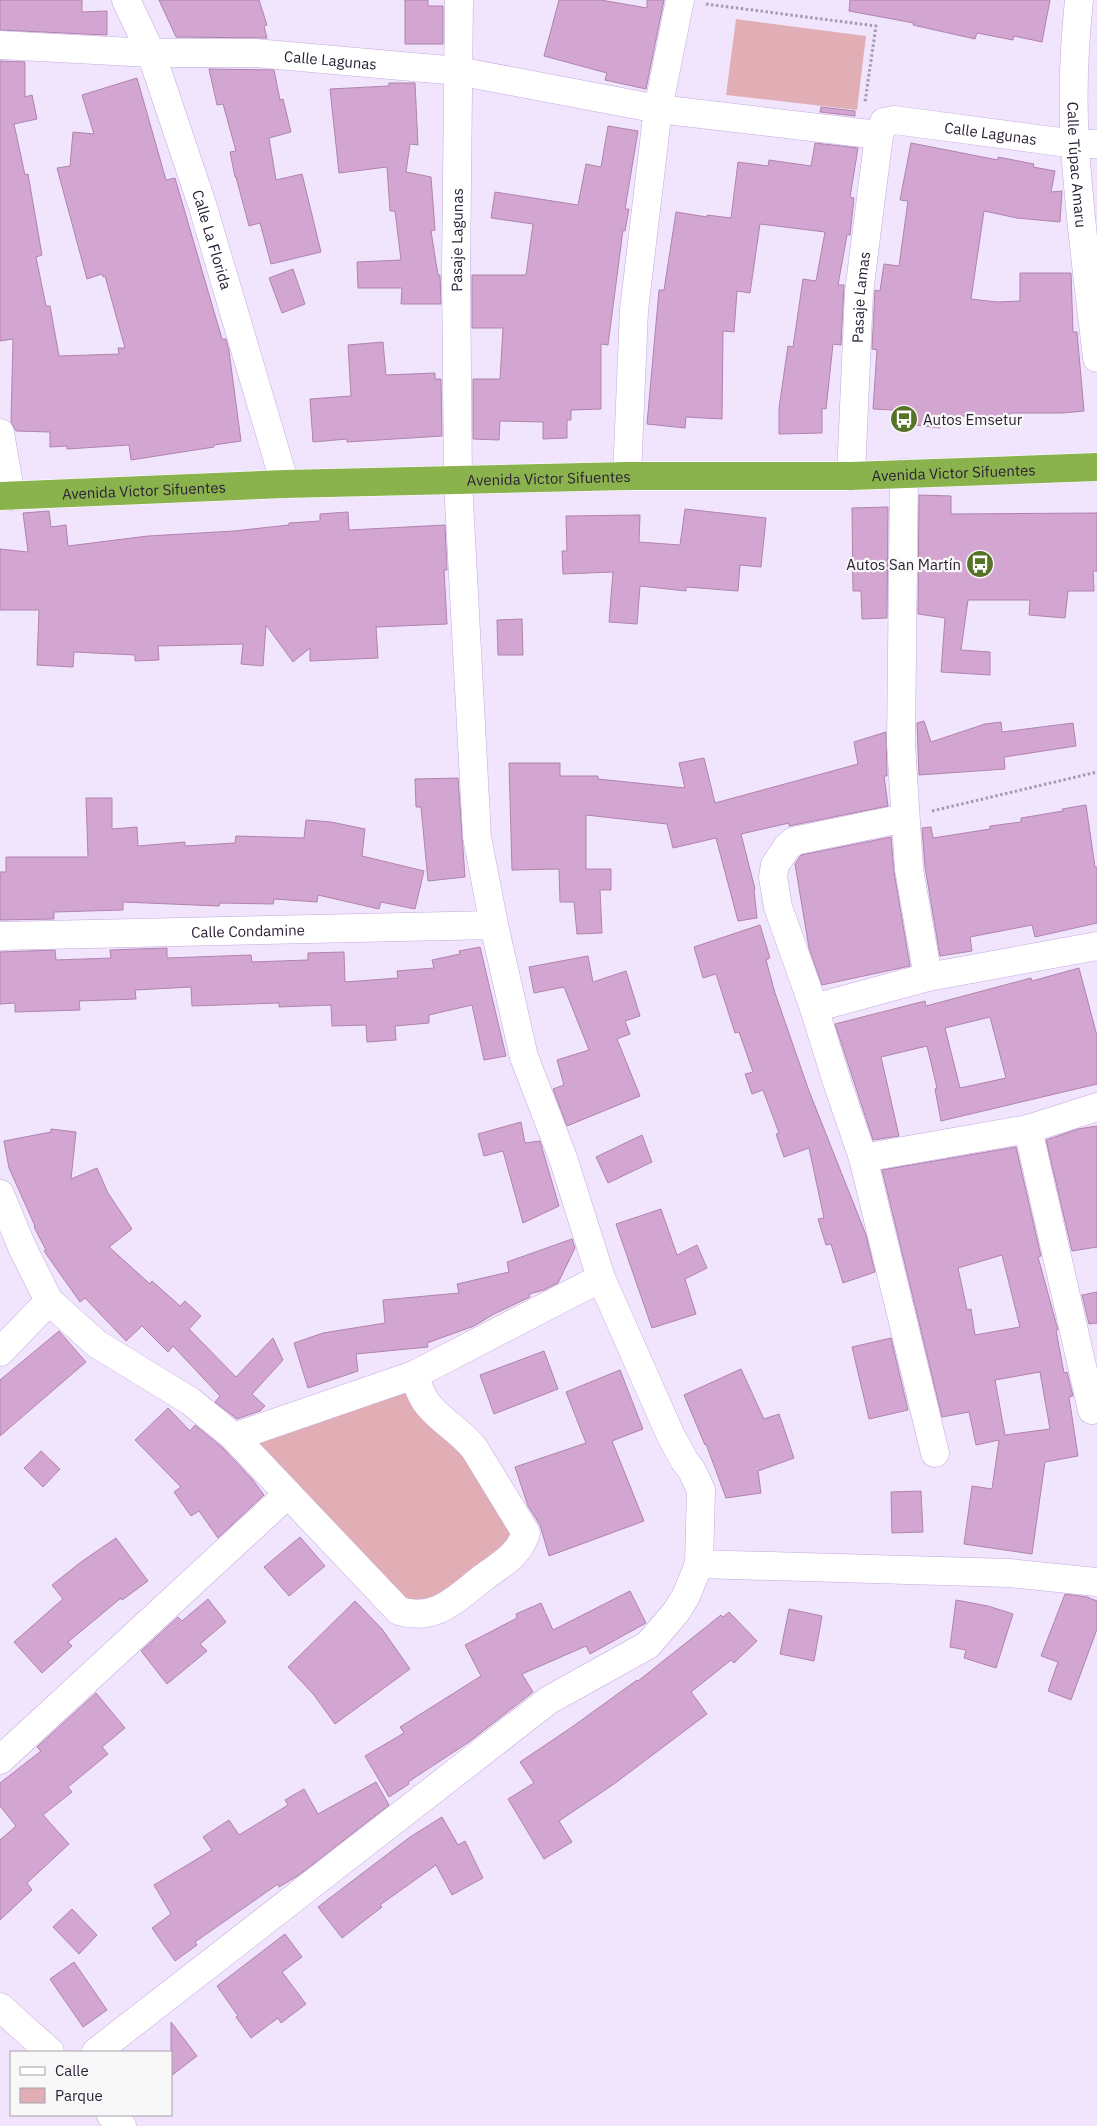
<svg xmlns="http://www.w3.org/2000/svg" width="1097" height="2126" viewBox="0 0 1097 2126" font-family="'IBM Plex Sans',sans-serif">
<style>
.green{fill:#e2aeb6}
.building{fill:#d3a5d1;stroke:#b083ae;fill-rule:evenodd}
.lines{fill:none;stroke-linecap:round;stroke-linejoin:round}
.minor-casing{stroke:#c4a9df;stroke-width:29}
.highway-casing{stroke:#fff;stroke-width:29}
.path{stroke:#a59ab0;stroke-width:3;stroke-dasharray:2.5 2.5;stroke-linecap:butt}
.minor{stroke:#fff;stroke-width:28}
.highway{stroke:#8ab24d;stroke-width:28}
.labels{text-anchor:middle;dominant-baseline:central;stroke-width:4.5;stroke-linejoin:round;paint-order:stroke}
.street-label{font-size:15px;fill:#2c2136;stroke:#f8f8f8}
.poi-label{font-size:15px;fill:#2c2136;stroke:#f8f8f8;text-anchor:start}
</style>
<rect width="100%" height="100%" fill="#f0e5fc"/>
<path class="green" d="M736 19 866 36 857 110 726 95Z
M414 1375 526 1533 419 1613 234 1437Z"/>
<path class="building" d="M0 0H82V12L107 11V35L0 30Z
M159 0H259L267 25 264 26 267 38 176 37Z
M405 0H428V6H443V44H405Z
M559 0H601L647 8V0H664L646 89 605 80 607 73 544 56Z
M850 0H1050L1042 42 1014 36 1013 40 977 33 975 39 913 25 914 23 849 11Z
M0 61 25 62V97L32 95 37 119 14 124 25 175 28 174 42 255 36 257 46 306H50L59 356 119 354 118 348H125L105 276 103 277 102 274 87 279 57 168 70 166 73 132 94 134 82 95 137 78 166 180 175 178 222 339H226L229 351 241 441 214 445V447L131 460 129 445 67 449V446L50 447V432L16 431 11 422 13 339 0 341Z
M209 69 274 70 280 100 283 99 291 132 269 138 276 180 302 174 321 252 271 264 260 223 249 226 236 177H235L230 152 236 151 223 104 217 105Z
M389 83H415L418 145 410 144 406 172 431 177 435 230 431 231 438 275H440L441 304H401L402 288H358L357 262 401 260 395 211H390L387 167 339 173 330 89 389 86Z
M821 107 855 111V116L820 112Z
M608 126 638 131 625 209H629L625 231 623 230 608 345 601 344V409L571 410V420H567V438L543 439V422L500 421 499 440 473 439V379H500L503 328H472V275H526L533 224 491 218 495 192 578 205 586 164 601 167Z
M815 143 858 148 850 197 854 198 850 235H847L838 285H844L841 345 833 344 826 409 822 408V433L779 434V408L788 346 793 347 803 279 816 281 825 232 760 224 750 293 737 291 734 332 723 331 722 419 686 417 685 428 647 424 659 290H664L676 212 707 217V215L731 218 738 162 768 166 769 160 811 166Z
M911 143 998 160V157L1034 164 1033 167 1055 171 1051 192 1062 191 1060 222 1017 218 984 211 971 299 997 302 1020 301V273H1071L1073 332H1077L1084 411 1063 413H1010L1009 419 960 416 959 420 941 419 940 428 892 422 894 410 873 409 877 350 872 349 875 290 880 291 884 264 899 266 908 201 900 200Z
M293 269 305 304 282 313 269 278Z
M383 342 386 375 435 373V379H441L442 436 347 442V439L313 442 310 399 351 396 348 345Z
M919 495 951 496V514L1097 513V571H1093L1094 591H1068L1065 618 1029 615 1030 600H968L961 650 990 652V675L941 672 945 618 918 614Z
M888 507 887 618 862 619 861 591H853L852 508Z
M685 509 766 518 761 567 740 565 738 591 686 587V591L640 586 637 624 609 622 613 572 563 574 562 551H567L566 516 640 515 639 542 680 545Z
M49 511 51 527 66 525 68 546 148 536 234 531 289 525V523L320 521V514L348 512 349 530 445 525 447 570H444L447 624 376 627 378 658 310 661V648L293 662 266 625 263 666 241 664 243 644 158 646 159 660 135 661V655L74 652 73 667 37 665 39 610H0V549L28 552 23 513Z
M522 619 523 655H498L497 620Z
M924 721 931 742 985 724 1001 722 1002 732 1073 723 1076 746 1004 757 1005 769 919 775 917 723Z
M886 732 887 776H884L888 806 789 826V823L741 834 755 889 754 890 757 918 738 921 716 838 673 848 667 824 586 815V869H611V890H600L602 933 577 934 574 902H560L559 869 512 870 509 763H560V776H598V779L685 788 679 763 704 758 715 803 858 764 854 742Z
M458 778 465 877 428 881 421 807H416L415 779Z
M86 798H112V829L137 827 138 846 185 842V846L235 843 236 836 304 838 306 820 331 822 365 829 362 856 424 871 415 909 381 902 379 909 318 895 317 902 274 899 273 904 220 903 219 906 123 902V910L54 912V919L0 920V872H6V857H88Z
M1086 805 1095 867H1097V923L1035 937 1032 925 970 937 972 951 940 956 925 867 922 828 931 827 933 838 990 829V826L1021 822V818L1063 811 1062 809Z
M891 837 894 872 910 966 822 985 809 948 795 864 801 855Z
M760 925 770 958 766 960 775 993 809 1091 866 1235 875 1272 843 1283 831 1244 826 1245 818 1219 824 1218 809 1148 784 1157 776 1134 779 1133 763 1090 752 1094 745 1074 753 1072 739 1032 735 1033 716 974 703 978 694 947Z
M480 947 506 1056 484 1060 472 1005 429 1015V1023L395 1026 396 1040 367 1042 366 1025 332 1026 331 1005 279 1007V1003L192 1006 191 987 135 990 136 999 79 1001 80 1010 15 1012V1003L0 1004V952L55 950 56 960 111 958 110 950 167 948V958L251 955 252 962 308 960V953L344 952 345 982 398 978 397 971 434 968 432 960 460 954 459 951Z
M588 956 593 982 626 971 640 1016 625 1021 630 1034 617 1039 640 1096 567 1126 553 1089 564 1085 557 1060 589 1050 564 987 534 993 529 967Z
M1079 968 1097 1036V1084L941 1121 935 1089 937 1088 927 1046 881 1057 899 1136 873 1140 835 1024 925 1001 926 1006 1031 978 1032 981ZM990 1017 1006 1078 960 1088 945 1028Z
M521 1122 525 1143 540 1141 559 1206 523 1223 503 1151 484 1156 478 1134Z
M1097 1126V1247L1072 1251 1046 1140 1078 1129Z
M51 1129 76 1132 71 1179 97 1168 108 1193 132 1229 109 1247 150 1284 152 1281 180 1306 185 1301 201 1316 189 1329 236 1377 273 1338 283 1360 252 1394 265 1406 260 1411 237 1419 215 1402 220 1396 173 1346 168 1352 142 1326 126 1341 85 1298 80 1302 44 1251 46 1250 34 1227 35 1226 9 1168 4 1141 51 1132Z
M642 1135 652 1162 608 1183 596 1157Z
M1016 1147 1041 1256 1038 1257 1058 1330H1056L1064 1373 1067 1372 1073 1396 1069 1397 1078 1456 1045 1462 1032 1554 964 1544 972 1486 992 1489 999 1440 976 1445 969 1412 942 1417 882 1170ZM1002 1255 1020 1327 975 1335 971 1309 967 1310 958 1268ZM1040 1372 1050 1429 1005 1435 995 1380Z
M661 1209 677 1255 697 1245 707 1268 685 1279 696 1314 652 1328 616 1224Z
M572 1239 575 1248 558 1283 544 1290 529 1294 530 1297 494 1314 474 1326 427 1343 428 1347 356 1354 358 1371 308 1388 294 1343 323 1333 385 1323 383 1300 459 1293 457 1284 509 1272 507 1262Z
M1097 1292V1323L1089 1324 1082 1295Z
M59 1331 86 1362 0 1436V1380Z
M891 1338 908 1410 869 1419 852 1347Z
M544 1351 558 1389 494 1414 480 1375Z
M741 1369 764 1419 779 1414 794 1458 758 1471 761 1493 726 1498 706 1444 705 1445 684 1395Z
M620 1370 643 1429 612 1441 644 1521 549 1556 540 1525 528 1506 515 1467 586 1443 566 1392Z
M168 1408 190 1431 195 1425 223 1448 252 1479 264 1495 218 1538 199 1511 191 1516 174 1492 181 1487 135 1440Z
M41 1451 60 1469 43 1487 24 1468Z
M921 1491 923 1532 892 1533 891 1492Z
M300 1537 325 1566 289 1596 264 1567Z
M116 1538 148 1581 122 1600 121 1598 68 1642 72 1646 42 1673 14 1642 63 1599 52 1585 81 1562Z
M630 1591 646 1623 590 1654 586 1646 522 1674 533 1692 469 1742 408 1782 409 1784 389 1797 365 1756 404 1733 400 1727 481 1676 465 1645 517 1618 516 1614 541 1603 553 1630Z
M1065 1594 1087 1597 1097 1601V1629L1071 1700 1048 1691 1058 1662 1041 1656Z
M208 1599 226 1622 200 1644 207 1651 167 1684 141 1651 178 1617 182 1621Z
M956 1600 988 1606 1013 1614 996 1668 964 1658 966 1650 950 1647Z
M355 1601 382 1629 410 1669 335 1724 314 1695 288 1667Z
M789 1609 822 1616 814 1661 780 1654Z
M729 1612 757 1641 734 1663 731 1660 691 1692 707 1714 614 1784 559 1821 572 1842 544 1859 508 1799 534 1783 520 1762 572 1727 637 1680 638 1681 721 1615 723 1617Z
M96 1693 125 1728 102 1747 108 1754 68 1787 72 1792 43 1815 69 1844 27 1883 32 1890 0 1920V1840L16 1826 0 1806V1783L41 1751 37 1747Z
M376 1782 389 1805 299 1875 279 1887 278 1884 195 1942 197 1945 175 1961 152 1928 171 1914 154 1885 212 1850 203 1837 229 1820 239 1835 288 1805 285 1800 304 1789 318 1814Z
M442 1817 458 1845 465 1841 483 1878 452 1895 436 1865 380 1905 382 1907 342 1938 318 1907 410 1837Z
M72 1909 97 1935 79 1954 53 1927Z
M285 1934 302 1957 282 1972 306 2004 281 2023 278 2018 251 2038 236 2017 238 2016 217 1986Z
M74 1962 107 2010 83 2027 50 1979Z
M171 2022 197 2056 171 2076Z"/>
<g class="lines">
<g class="minor-casing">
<g id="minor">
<path id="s1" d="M126 0 151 53 202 204 285 484"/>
<path id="s2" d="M1079 0C1074 48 1072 97 1075 145 1079 216 1089 287 1097 358"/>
<path id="s3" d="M0 45 151 53H255L458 71 658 109 879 135"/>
<path d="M0 433 11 496"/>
<path d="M904 473 901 744 909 869 928 977"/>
<path d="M627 476 634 310 658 109 680 0"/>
<path id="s4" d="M851 476 859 292 879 135 884 122 894 120 1075 144H1097"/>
<path d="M905 818 794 841 787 847 775 865 773 877 778 907 814 1008 837 1082 863 1158 935 1453"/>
<path id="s5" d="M0 936 494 925"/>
<path d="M814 1008 928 977 1097 946"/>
<path d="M1028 1129 1092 1410"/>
<path d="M863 1158 1028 1129 1097 1107"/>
<path d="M0 1194 22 1247 49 1301 97 1344 190 1401 234 1437 399 1611C437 1622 456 1598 484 1577 504 1562 517 1557 526 1533L474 1448C461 1432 443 1422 430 1407 422 1399 418 1386 414 1375"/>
<path d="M0 1352 49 1301"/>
<path d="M234 1437 414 1375 601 1278"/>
<path d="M699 1564 1009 1573 1097 1582"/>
<path d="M0 1760 288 1494"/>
<path d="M0 2007 50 2052"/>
<path id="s6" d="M96 2052 549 1700 648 1645 676 1612 686 1596 699 1564 701 1490 692 1471 684 1460 670 1434 601 1278 563 1158 524 1057 494 925 477 837 458 482 456 272 459 0"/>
<path d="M111 2115 122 2126"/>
</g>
</g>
<g class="highway-casing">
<g id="highway">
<path id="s7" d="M0 496 285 484 627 476H851L1097 467"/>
</g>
</g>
<path class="path" d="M706 4 876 26 865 102
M932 811 1097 772"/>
<use href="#minor" class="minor"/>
<use href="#highway" class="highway"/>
</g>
<defs>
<g id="bus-disc" transform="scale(1.4375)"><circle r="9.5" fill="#557226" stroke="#f8f8f8"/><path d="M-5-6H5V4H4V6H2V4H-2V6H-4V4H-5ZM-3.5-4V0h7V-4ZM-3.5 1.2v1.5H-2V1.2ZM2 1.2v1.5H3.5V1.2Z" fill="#fff"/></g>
</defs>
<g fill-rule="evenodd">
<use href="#bus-disc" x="904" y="419"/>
<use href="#bus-disc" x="980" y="564"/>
</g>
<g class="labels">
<g class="street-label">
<text stroke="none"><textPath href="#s3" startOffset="331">Calle Lagunas</textPath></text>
<text stroke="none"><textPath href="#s4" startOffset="464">Calle Lagunas</textPath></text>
<text stroke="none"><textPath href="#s2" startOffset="165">Calle Túpac Amaru</textPath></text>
<text stroke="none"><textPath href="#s1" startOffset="255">Calle La Florida</textPath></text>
<text stroke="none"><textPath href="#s6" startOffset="2149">Pasaje Lagunas</textPath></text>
<text stroke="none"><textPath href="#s4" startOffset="179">Pasaje Lamas</textPath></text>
<text stroke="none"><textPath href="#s7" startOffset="954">Avenida Victor Sifuentes</textPath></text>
<text stroke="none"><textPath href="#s7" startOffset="549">Avenida Victor Sifuentes</textPath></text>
<text stroke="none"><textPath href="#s7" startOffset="144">Avenida Victor Sifuentes</textPath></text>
<text stroke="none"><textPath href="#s5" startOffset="248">Calle Condamine</textPath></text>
</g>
<g class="poi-label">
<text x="923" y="419">Autos Emsetur</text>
<text x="961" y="564" text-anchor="end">Autos San Martín</text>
</g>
</g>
<rect x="10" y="2051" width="162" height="65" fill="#f8f8f8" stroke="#a6a2aa"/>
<rect x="20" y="2067" width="25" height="8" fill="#ffffff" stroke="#a6a2aa"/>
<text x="55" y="2076" font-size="15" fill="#2c2136">Calle</text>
<rect x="20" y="2088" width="25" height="15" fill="#e2aeb6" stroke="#a6a2aa"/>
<text x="55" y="2101" font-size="15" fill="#2c2136">Parque</text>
</svg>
